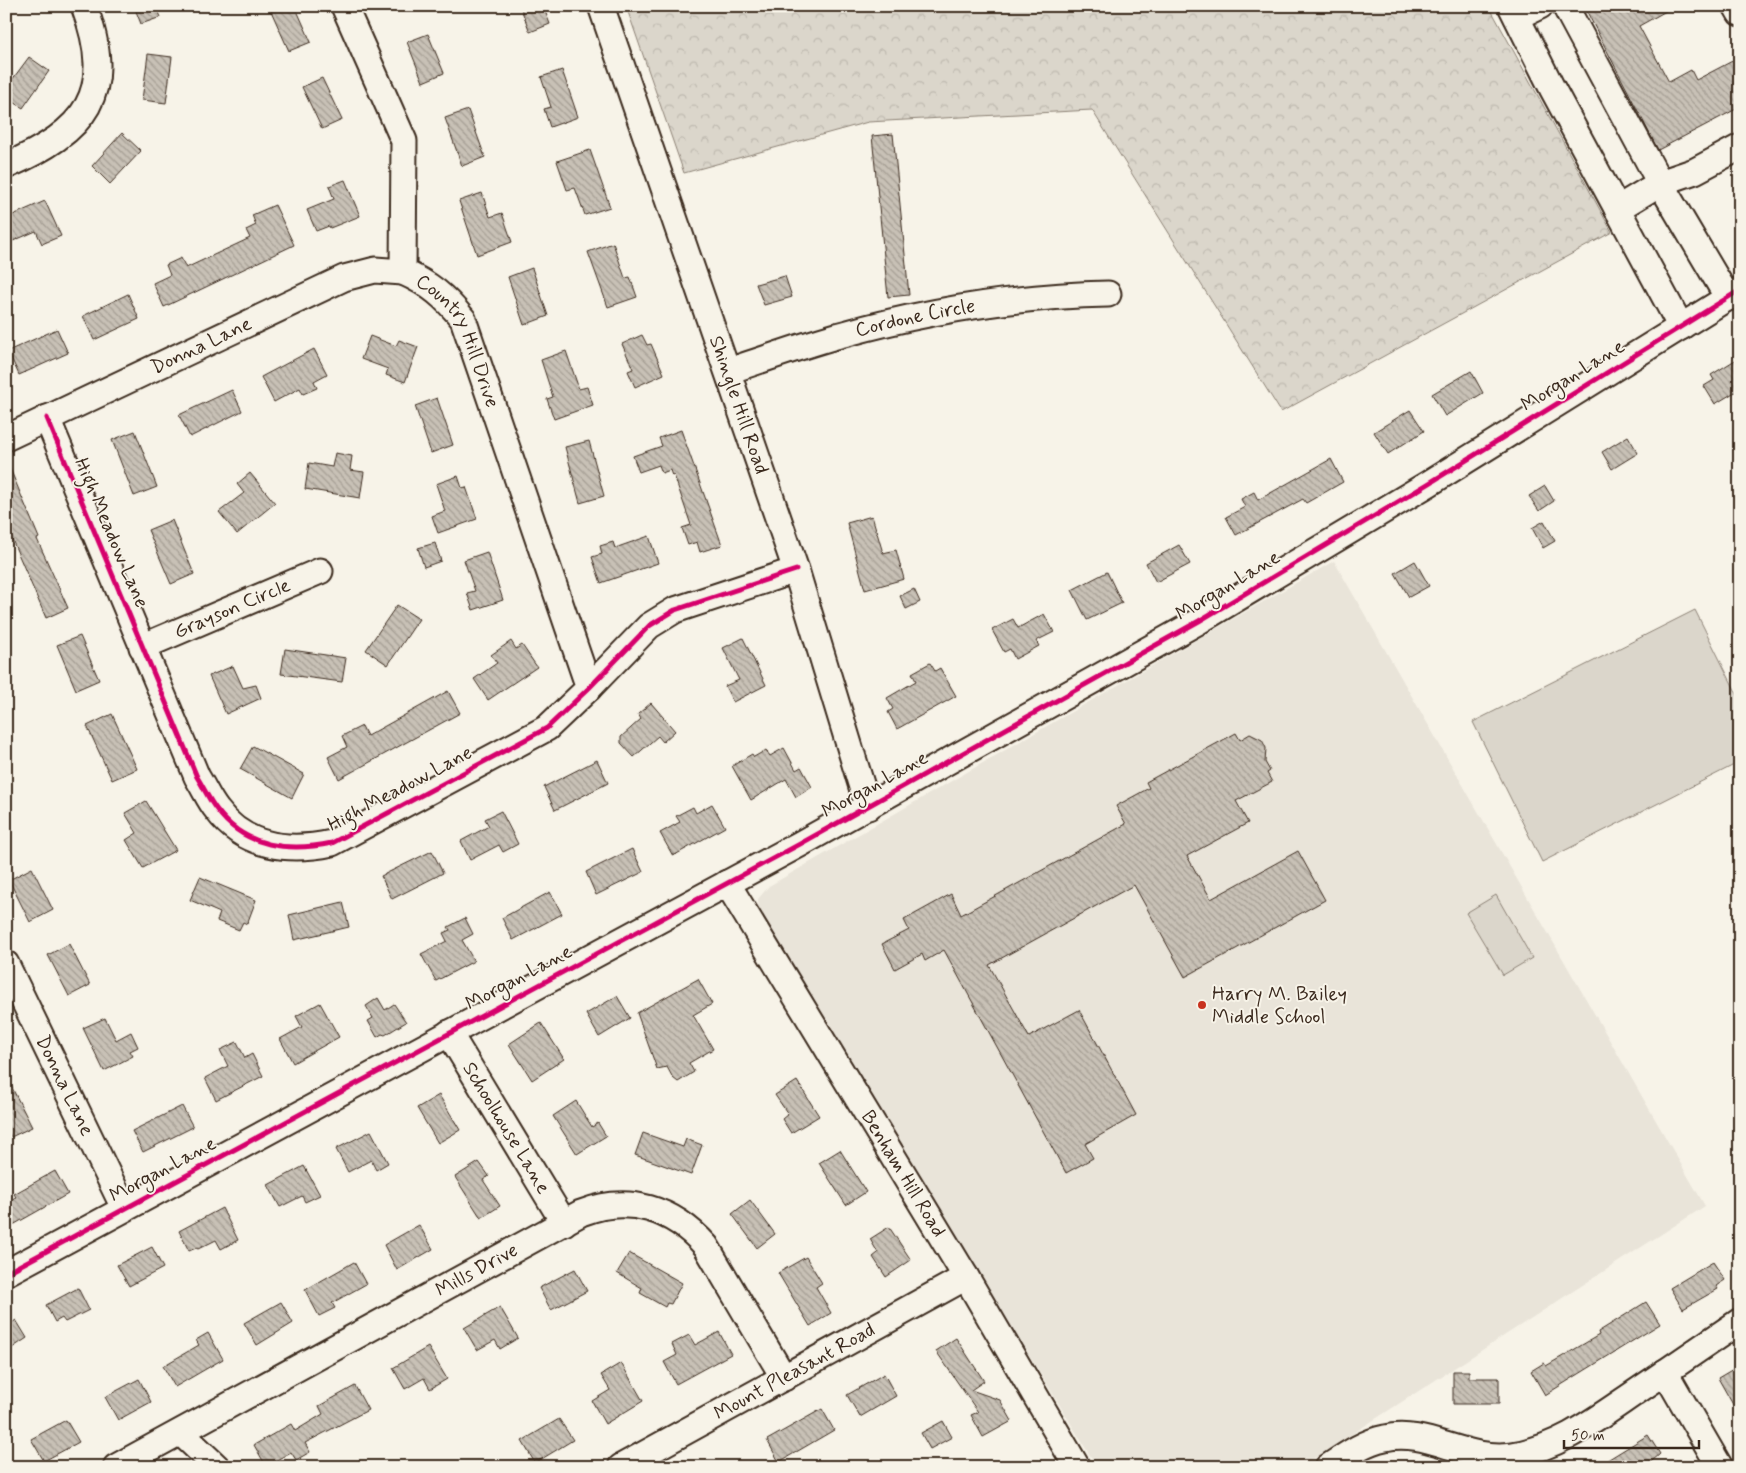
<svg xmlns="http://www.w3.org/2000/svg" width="1746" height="1473" viewBox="0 0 1746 1473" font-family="Mynerve,sans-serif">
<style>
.built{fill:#e9e4d9}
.grass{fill:#dbd6cb;stroke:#8b8074}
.forest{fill:url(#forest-crowns);stroke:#8b8074}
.building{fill:url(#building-back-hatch);stroke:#3b2a1e}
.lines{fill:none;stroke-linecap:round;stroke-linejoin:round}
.minor-casing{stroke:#3b2a1e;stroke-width:29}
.minor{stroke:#f7f3e8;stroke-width:25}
.cycleway-casing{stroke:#f7f3e8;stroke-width:8}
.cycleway{stroke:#d6006c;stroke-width:5}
.poi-dot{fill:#c8321e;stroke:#f7f3e8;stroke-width:2}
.labels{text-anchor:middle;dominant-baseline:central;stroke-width:4;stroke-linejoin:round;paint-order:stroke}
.street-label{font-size:20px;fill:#3b2a1e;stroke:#f7f3e8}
.poi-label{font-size:20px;fill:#3b2a1e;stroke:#f7f3e8;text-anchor:start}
</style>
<defs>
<pattern id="forest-crowns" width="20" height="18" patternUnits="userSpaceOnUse" patternTransform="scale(1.25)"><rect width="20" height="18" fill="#dbd6cb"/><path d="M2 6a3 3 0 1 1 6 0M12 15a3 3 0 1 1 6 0" fill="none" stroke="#bdb8ae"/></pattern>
<pattern id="building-back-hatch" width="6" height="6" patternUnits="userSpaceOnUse" patternTransform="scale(1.25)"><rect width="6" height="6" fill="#c8c1b6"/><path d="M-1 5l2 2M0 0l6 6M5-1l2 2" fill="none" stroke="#a49d93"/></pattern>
</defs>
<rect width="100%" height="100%" fill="#f7f3e8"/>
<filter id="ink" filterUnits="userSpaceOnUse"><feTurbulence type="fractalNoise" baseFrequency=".02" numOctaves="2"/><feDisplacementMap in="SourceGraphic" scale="10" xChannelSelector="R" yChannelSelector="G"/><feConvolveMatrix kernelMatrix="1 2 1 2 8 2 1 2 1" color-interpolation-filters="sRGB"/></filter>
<g filter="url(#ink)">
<path class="built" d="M1334 561 1705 1206 1301 1467H1097L871 1094 759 915 758 899 769 886Z"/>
<path class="grass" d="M1695 610 1740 700V762L1542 862 1473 722Z
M1496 895 1532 958 1503 975 1466 913Z"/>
<path class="forest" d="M626 6H1489L1612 232 1281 412 1092 110 868 122 684 173Z"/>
<path class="building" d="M134 6H156L161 17 141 24Z
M282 6H295L311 42 289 51 271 11Z
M520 6H543L550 24 530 32Z
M1584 6H1675L1639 26 1669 82 1691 70 1696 80 1740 57V107L1658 150Z
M428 34 444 73 423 82 407 42Z
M148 54 172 57 166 103 142 100Z
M29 57 49 71 23 108 6 97V88Z
M562 70 578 117 550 127 544 109 551 107 541 77Z
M322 78 342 120 322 129 302 87Z
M468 110 485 157 462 166 445 118Z
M122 133 141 151 110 184 92 166Z
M893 134 909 295 888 297 872 136Z
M590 150 610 207 585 215 575 188 567 190 557 161Z
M345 180 360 216 330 228 329 226 316 231 307 210 334 199 329 186Z
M482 193 490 217 502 213 512 242 477 255 459 201Z
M45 201 61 236 42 244 36 231 13 241 6 225V218Z
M275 205 294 245 164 307 153 283 170 275 166 265 181 258 186 268 250 238 246 230 256 225 252 215Z
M613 243 625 278 630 277 637 297 608 307 588 252Z
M532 268 548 316 524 325 508 277Z
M785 276 792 297 764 305 756 284Z
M128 294 139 319 94 340 83 316Z
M57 329 68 353 19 375 8 351Z
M642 335 647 345 651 344 664 374 635 387 628 371 633 369 622 344Z
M370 336 396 346 399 340 418 347 405 382 386 375 388 369 361 359Z
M314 349 327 374 314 381 317 388 303 394 300 388 274 402 261 377Z
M566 351 579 389 587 387 593 405 554 419 547 399 553 397 541 360Z
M1740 357V389L1715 404 1704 386 1714 380 1711 375Z
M1471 371 1483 393 1445 416 1432 394Z
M232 390 242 411 190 437 179 415Z
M437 398 453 445 431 453 415 406Z
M1410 410 1424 431 1388 454 1374 432Z
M681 430 722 545 700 552 697 542 688 545 682 528 691 525 674 475 672 476 670 470 662 473 659 465 639 472 633 456 662 446 659 438Z
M135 431 157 487 134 496 112 440Z
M1628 436 1638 453 1612 469 1602 452Z
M589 441 604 496 580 503 565 447Z
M335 453 352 456 350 470 364 472 360 498 305 489 309 463 332 467Z
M6 459 39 538 37 539 68 608 46 618 10 535 6 537Z
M1331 459 1343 482 1306 503 1303 499 1236 535 1226 517 1245 507 1241 499 1254 492 1258 500Z
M250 473 275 503 237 534 219 512 244 493 237 484Z
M458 476 462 488 466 487 477 519 438 533 432 516 445 511 436 484Z
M1545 486 1554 501 1539 511 1529 496Z
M872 516 883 553 896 550 904 579 865 590 847 523Z
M172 520 194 574 171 584 148 530Z
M1544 521 1555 541 1543 548 1532 528Z
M649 536 658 563 601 583 592 557 602 554 600 546 613 542 615 548Z
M435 543 441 561 424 567 418 548Z
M1179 545 1190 564 1156 582 1146 563Z
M487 552 503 600 473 610 467 593 475 591 464 560Z
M1415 561 1429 586 1409 597 1395 573Z
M1107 572 1122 603 1087 620 1072 590Z
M914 589 920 602 906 609 900 596Z
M397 605 419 619 388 665 366 650Z
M1044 614 1054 632 1036 641 1039 646 1015 659 1010 649 1004 652 992 630 1013 619 1018 628Z
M80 636 99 680 76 690 57 645Z
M743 638 766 685 733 702 725 686 739 680 723 648Z
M511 641 516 649 522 645 537 667 488 700 474 679 497 663 491 655Z
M285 649 346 658 342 682 281 674Z
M930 663 935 671 940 668 956 696 897 729 888 712 893 709 887 698 916 681 912 673Z
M233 666 243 688 256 685 261 698 226 714 209 676Z
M448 691 460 713 339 779 328 757 347 747 342 736 362 726 367 736Z
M651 703 675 731 663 742 658 736 634 757 621 743V737L641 719 638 714Z
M112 714 137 769 112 780 87 726Z
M1236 733 1240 740 1250 734 1262 740 1266 748 1265 762 1270 771 1267 773 1272 782 1236 801 1248 823 1187 856 1211 899 1298 851 1325 900 1185 977 1134 885 989 965 1029 1037 1079 1010 1136 1115 1085 1144 1093 1158 1066 1173 944 950 925 961 922 954 895 969 882 944 909 930 904 920 951 894 961 915 1126 824 1116 806 1149 788 1146 782Z
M253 746 304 774 292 798 240 769Z
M784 748 796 770 801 767 812 787 796 797 786 779 751 800 732 766 752 754 754 757 766 750 770 756Z
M597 760 608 783 555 810 544 787Z
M146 801 176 850 143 868 126 840 137 833 125 813Z
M712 804 725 827 673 856 660 833 680 822 676 816 693 807 696 813Z
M501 811 518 844 503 852 499 845 470 860 461 841 489 826 485 819Z
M632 849 643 872 596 895 586 872Z
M432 851 443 873 392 899 381 876Z
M32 868 53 910 30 922 9 880Z
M200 877 256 900 247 924 243 922 239 930 217 921 220 913 190 900Z
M550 892 562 914 513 940 502 918Z
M343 902 349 927 294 940 289 915Z
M465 918 473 934 462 940 474 961 436 981 421 954 447 941 443 933 450 930 448 927Z
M69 944 90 985 69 996 48 955Z
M698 979 712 1004 693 1015 713 1049 689 1063 694 1072 678 1082 673 1078 667 1067 657 1069 637 1013Z
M617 996 630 1018 599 1037 586 1014Z
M378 998 385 1010 394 1004 406 1022 385 1035 382 1034 377 1037 368 1021 373 1018 366 1006Z
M320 1003 339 1037 293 1063 280 1039 302 1027 296 1016Z
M105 1018 116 1040 131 1032 138 1047 130 1051 133 1056 104 1071 83 1028Z
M541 1023 564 1059 532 1080 509 1044Z
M237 1042 245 1058 252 1054 263 1076 216 1100 205 1078 228 1066 220 1050Z
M6 1076 32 1127 11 1137 6 1128Z
M797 1081 819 1116 791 1133 782 1119 788 1114 775 1095Z
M439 1095 460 1130 438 1143 417 1108Z
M576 1101 592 1127 598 1123 606 1136 577 1154 553 1116Z
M182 1106 193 1127 143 1152 132 1131Z
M371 1131 388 1163 376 1170 371 1160 348 1172 336 1149Z
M643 1133 683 1147 686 1139 702 1145 691 1175 635 1155Z
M840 1150 866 1192 846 1205 819 1163Z
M479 1162 489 1176 483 1180 500 1206 481 1218 455 1177Z
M304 1166 320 1195 305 1202 302 1196 280 1207 268 1185Z
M55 1171 68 1194 13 1225 6 1213V1202L16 1197 14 1194Z
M750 1200 775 1234 757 1248 732 1214Z
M222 1208 238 1240 221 1249 216 1240 198 1249 196 1248 189 1251 179 1231Z
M419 1225 433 1249 397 1270 384 1245Z
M889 1227 911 1260 886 1277 873 1257 878 1253 870 1239Z
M152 1247 163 1268 129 1286 117 1265Z
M629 1253 682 1283 671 1304 667 1303 665 1307 640 1293 642 1288 617 1273Z
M806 1257 822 1283 816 1287 831 1313 810 1326 778 1273Z
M354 1262 366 1284 332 1303 335 1308 319 1316 305 1290Z
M1713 1262 1725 1280 1716 1286 1718 1289 1683 1309 1670 1288Z
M575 1269 587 1291 551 1310 539 1288Z
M78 1288 89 1310 65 1322 62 1318 55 1322 46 1305Z
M281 1302 293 1323 257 1345 244 1323Z
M1646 1302 1660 1324 1545 1395 1531 1371 1544 1363 1546 1366 1599 1335 1598 1332Z
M500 1307 518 1338 500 1349 495 1340 477 1350 464 1328Z
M16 1320 27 1338 6 1352V1327Z
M719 1332 731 1354 676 1384 664 1362 677 1355 672 1344 689 1335 695 1345Z
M208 1333 223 1359 175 1387 163 1366 199 1345 196 1340Z
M956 1338 984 1381 971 1390 1000 1400 1012 1421 983 1437 971 1415 978 1412 936 1351Z
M428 1347 447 1379 430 1389 424 1378 405 1389 393 1368Z
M621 1363 643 1401 605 1424 592 1401 610 1390 601 1375Z
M1740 1365V1417L1718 1378Z
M1453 1371H1469V1378H1499V1404H1453Z
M884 1374 896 1396 860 1417 847 1395Z
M139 1379 151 1402 118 1420 105 1397Z
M355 1386 368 1410 305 1443 310 1452 296 1460 291 1452 266 1466 254 1445 291 1424 295 1431 323 1414 319 1406Z
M822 1409 834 1430 779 1462 767 1440Z
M559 1419 573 1440 535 1463 522 1441Z
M66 1420 79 1442 44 1461 31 1439Z
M943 1421 952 1437 930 1449 921 1433Z
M1648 1435 1660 1454 1652 1461 1643 1467H1596Z"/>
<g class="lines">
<g class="minor-casing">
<g id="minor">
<path id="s1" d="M344 6 404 141 403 272C430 284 444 296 463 319L589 688"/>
<path id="s2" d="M601 6 796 570 868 807"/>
<path d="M1511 6 1552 88 1681 327"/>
<path d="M1565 6 1660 183 1695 171 1740 147"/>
<path d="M1736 6 1740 13"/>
<path d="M1517 17 1540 6"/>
<path d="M6 166C86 131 117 94 84 6"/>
<path d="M1617 209 1660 183 1728 298"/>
<path id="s3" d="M728 371C766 359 805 344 844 334 930 310 1018 296 1108 294"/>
<path d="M47 418 197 777C204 788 209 800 217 810 245 848 290 852 332 843L547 728 589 688 649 626 675 610 796 570"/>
<path id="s4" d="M6 438 344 278 375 270 403 272"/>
<path id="s5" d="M142 647 320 571"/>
<path id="s6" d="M727 883 966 1277 1077 1467"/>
<path id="s7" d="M6 964 124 1208"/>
<path id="s8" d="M449 1033 564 1223"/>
<path d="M6 1273 800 844 1199 621 1428 484 1740 290"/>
<path d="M1665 1372 1720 1467"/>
<path d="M181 1433 217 1467"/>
<path id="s9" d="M116 1467 581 1213C629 1194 673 1209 706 1246L784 1378"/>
<path id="s10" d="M621 1467 966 1277"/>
<path d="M1328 1467C1346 1455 1364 1442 1385 1438 1426 1428 1466 1462 1512 1455 1560 1448 1599 1417 1639 1390 1673 1367 1706 1344 1740 1321"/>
</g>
</g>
<use href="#minor" class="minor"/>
<g class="cycleway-casing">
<path id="cycleway" d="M47 418 197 777C204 788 209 800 217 810 245 848 290 852 332 843L547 728 589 688 649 626 675 610 796 570
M6 1273 800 844 1199 621 1428 484 1740 290"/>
</g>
<use href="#cycleway" class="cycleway"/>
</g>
</g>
<circle class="poi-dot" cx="1202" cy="1005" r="5"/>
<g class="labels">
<g class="street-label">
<text stroke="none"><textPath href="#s3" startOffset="195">Cordone Circle</textPath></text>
<text stroke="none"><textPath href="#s4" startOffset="216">Donna Lane</textPath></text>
<text stroke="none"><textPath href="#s1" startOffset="372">Country Hill Drive</textPath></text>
<text transform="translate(1573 376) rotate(-32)">Morgan Lane</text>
<text stroke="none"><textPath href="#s2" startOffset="422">Shingle Hill Road</textPath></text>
<text transform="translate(111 533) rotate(67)">High Meadow Lane</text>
<text transform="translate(1228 586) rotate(-31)">Morgan Lane</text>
<text stroke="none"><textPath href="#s5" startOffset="98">Grayson Circle</textPath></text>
<text transform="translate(875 785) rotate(-29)">Morgan Lane</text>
<text transform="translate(400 789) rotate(-28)">High Meadow Lane</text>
<text transform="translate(519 978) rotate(-28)">Morgan Lane</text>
<text stroke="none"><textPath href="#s7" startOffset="135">Donna Lane</textPath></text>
<text stroke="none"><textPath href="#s8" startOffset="111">Schoolhouse Lane</textPath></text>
<text transform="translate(163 1170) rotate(-28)">Morgan Lane</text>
<text stroke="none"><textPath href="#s6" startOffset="340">Benham Hill Road</textPath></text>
<text stroke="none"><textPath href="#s9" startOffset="411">Mills Drive</textPath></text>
<text stroke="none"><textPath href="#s10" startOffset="198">Mount Pleasant Road</textPath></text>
</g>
<g class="poi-label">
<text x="1212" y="994">Harry M. Bailey<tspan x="1212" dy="23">Middle School</tspan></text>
</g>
</g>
<rect width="1746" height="1473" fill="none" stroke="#f7f3e8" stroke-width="25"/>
<rect x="12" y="12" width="1721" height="1448" fill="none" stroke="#3b2a1e" stroke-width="2" filter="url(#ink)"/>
<path d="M1564 1440v8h135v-8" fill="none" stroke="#3b2a1e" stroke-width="2.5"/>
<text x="1571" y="1440" font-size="15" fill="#3b2a1e" stroke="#f7f3e8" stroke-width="4" paint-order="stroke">50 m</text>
</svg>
